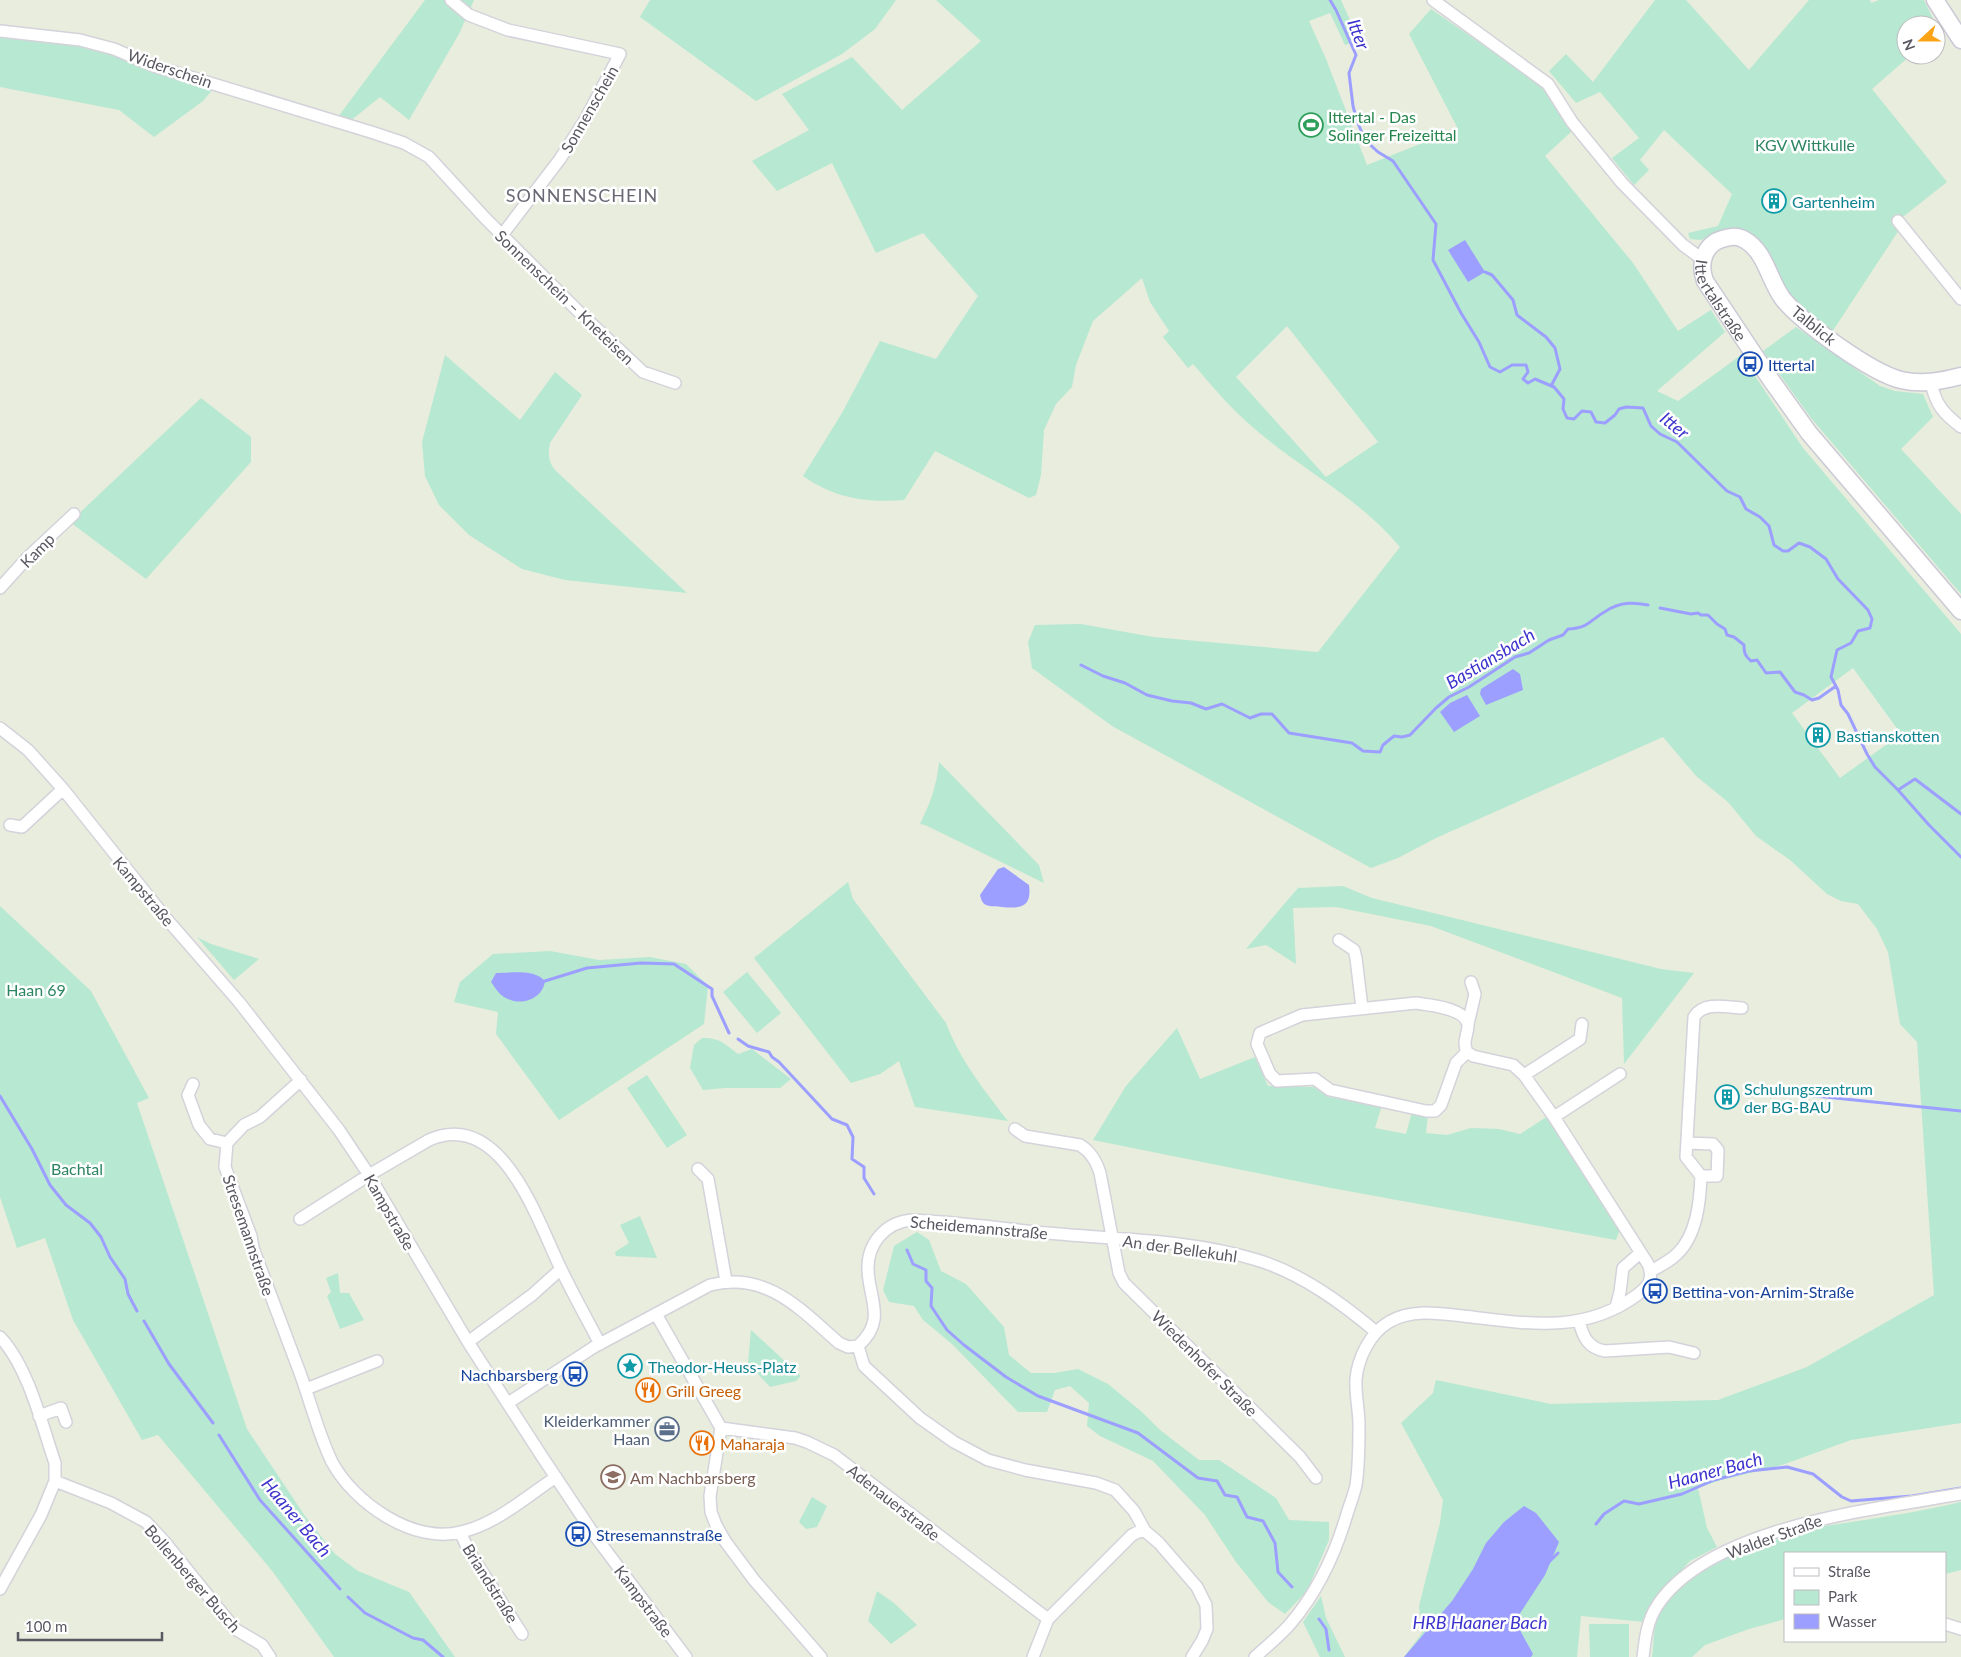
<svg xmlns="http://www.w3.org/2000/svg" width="1961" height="1657" viewBox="0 0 1961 1657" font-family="Lato,sans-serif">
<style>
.green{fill:#b7e8d1;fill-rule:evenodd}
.water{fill:#9c9fff}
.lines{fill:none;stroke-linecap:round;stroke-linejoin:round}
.stream{stroke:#9c9fff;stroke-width:3}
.minor-casing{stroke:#d4d2da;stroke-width:14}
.secondary-casing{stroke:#cbc9d5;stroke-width:19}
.minor{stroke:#fff;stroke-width:11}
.secondary{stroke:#fff;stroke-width:16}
.labels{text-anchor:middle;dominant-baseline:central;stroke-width:5;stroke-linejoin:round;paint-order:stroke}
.street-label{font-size:16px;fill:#595861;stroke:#fff}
.leisure-label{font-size:16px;fill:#27864d;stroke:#fff;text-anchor:start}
.park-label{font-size:16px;fill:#2c8560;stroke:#fff}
.culture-label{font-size:16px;fill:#0d838f;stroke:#fff;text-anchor:start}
.transit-label{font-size:16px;fill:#164399;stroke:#fff;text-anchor:start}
.food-label{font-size:16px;fill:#c56008;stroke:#fff;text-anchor:start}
.service-label{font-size:16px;fill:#4e5e75;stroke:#fff;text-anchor:end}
.education-label{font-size:16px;fill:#785e54;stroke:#fff;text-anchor:start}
.water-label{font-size:18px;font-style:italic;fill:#3c34cd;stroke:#fff}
.neighbourhood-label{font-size:18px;letter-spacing:1px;fill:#696874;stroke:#fff}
</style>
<rect width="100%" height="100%" fill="#e8edde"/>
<path class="green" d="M425 0H474L459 34 409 120 380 97 349 122 338 117Z
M650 0H896L875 29 842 54 756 101 640 17Z
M936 0H1341L1359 40 1345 45 1330 13 1309 21 1326 59 1367 165 1458 129 1409 34 1431 9 1541 85 1572 131 1545 156 1633 263 1678 331 1711 310 1725 332 1657 391 1678 401 1741 355 1803 448 1961 634V1423L1851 1440 1782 1465 1718 1481 1698 1488 1707 1528 1717 1547 1690 1561 1654 1599 1645 1622 1581 1616 1577 1657H1404L1422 1633 1419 1606 1440 1523 1443 1500 1401 1423 1433 1393 1436 1380 1551 1404 1718 1400 1807 1367 1934 1295 1917 1042 1900 1024 1888 952 1877 929 1858 904 1841 901 1827 894 1790 860 1756 836 1728 802 1696 776 1663 737 1436 838 1398 858 1371 868 1112 726 1032 668 1028 642 1035 625 1081 624 1153 637 1318 652 1400 547C1360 499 1303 470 1256 430 1232 410 1213 387 1193 364L1188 368 1163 337 1169 331 1150 302 1142 278 1093 321 1076 365 1072 387 1056 404 1044 430 1041 475 1036 495 1029 498 935 451 904 500C866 503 834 498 803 476L842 413 880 341 936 359 978 296 923 233 876 253 832 163 777 191 752 161 809 130 782 94 852 57 902 110 981 41ZM1287 326 1378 442 1326 477 1236 377ZM1853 668 1901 734 1840 778 1792 713Z
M1655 0H1686L1749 70 1809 0H1870L1871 3 1879 0H1924L1936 25H1906V55H1911L1872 89 1947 182 1894 224 1899 230 1832 332 1803 310 1787 292 1757 239 1744 229 1723 230 1701 240 1690 239 1688 233 1718 226 1732 194 1664 130 1640 160 1649 170 1634 185 1612 158 1639 138 1600 92 1576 103 1549 71 1566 54 1593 82Z
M0 35 87 45 121 57 156 74 164 73 213 89 203 101 154 137 119 110 0 87Z
M1796 327 1880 386 1895 391 1923 394 1933 417 1901 449 1961 514V594L1811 418 1763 351Z
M445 355 520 420 555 372 582 395 550 443C548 454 548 461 555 470L687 593 565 580 522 569 469 535 439 505 425 476 422 442Z
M201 398 251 437V462L146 579 70 522Z
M939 762 1039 865 1044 883 925 825 920 824C930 804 937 785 939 762Z
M848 882 853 899 946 1023C960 1060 984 1090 1008 1121L915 1107 899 1061 880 1074 851 1083 754 958Z
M1343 886 1372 898 1661 969 1694 973 1624 1064 1622 998 1431 926 1336 907 1293 908 1296 964 1266 945 1246 949 1298 888Z
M0 906 91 991 149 1098 137 1103 247 1429 305 1516 335 1554 358 1571 409 1592 455 1657H334L273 1572 158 1435 142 1440 73 1320 45 1238 17 1248 0 1197Z
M197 937 211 944 259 959 234 980Z
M550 951 599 960 650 957 686 964 708 986 704 1024 559 1120 496 1034 498 1012 454 1002 460 982 493 954Z
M747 972 781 1013 757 1033 723 992Z
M1177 1028 1200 1079 1255 1057 1268 1086 1314 1087 1328 1097 1382 1105 1375 1128 1406 1134 1412 1112 1428 1115 1426 1133 1447 1135 1471 1128 1499 1129 1520 1134 1548 1116 1621 1227 1616 1240 1331 1188 1093 1140 1126 1086Z
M702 1038C718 1037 726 1044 738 1054L752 1049 791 1079 780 1088H725L703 1090 690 1068 694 1045Z
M647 1075 687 1135 667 1148 627 1088Z
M640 1216 657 1258 616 1256 615 1252 629 1243 620 1225Z
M917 1232 929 1240 941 1271 966 1284 1004 1327 1009 1355 1031 1373H1054L1078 1369 1108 1384 1142 1412 1160 1430 1199 1460H1219L1276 1498 1289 1520 1329 1522V1540L1307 1591 1285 1614 1268 1602 1236 1562 1205 1515 1153 1461 1100 1436 1087 1426 1089 1403 1070 1386 1055 1390 1047 1412H1018L952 1344 923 1320 914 1306 889 1302 883 1290 894 1246Z
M338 1273 340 1293H349L364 1320 340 1329 327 1296 331 1292 326 1278Z
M751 1330 801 1376 796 1381 770 1387 748 1363Z
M812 1497 827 1506 817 1527 806 1529 799 1522Z
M1961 1502V1570L1945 1574V1553H1785V1619L1749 1629 1705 1645 1692 1657H1652C1654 1644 1653 1627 1658 1616 1674 1578 1751 1541 1789 1532 1808 1528 1827 1526 1845 1523 1884 1517 1923 1511 1961 1502Z
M877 1591 894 1603 917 1625 891 1644 868 1621Z
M1321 1596 1326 1618 1345 1657H1320L1303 1622Z
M1589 1624H1629V1657H1590Z"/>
<path class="water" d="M1465 240 1485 272 1468 282 1448 250Z
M1513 669 1520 674 1523 690 1486 705 1480 694 1481 689Z
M1467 695 1480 716 1454 732 1440 712 1450 703Z
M1004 867 1029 885C1032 907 1021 909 1002 907 997 906 990 907 986 905 982 903 981 899 980 895L998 869Z
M496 973C511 973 534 969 545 981 543 998 523 1006 508 999 500 996 496 989 491 982Z
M1524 1506 1536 1513 1559 1542 1545 1575 1515 1621 1533 1654 1531 1657H1404L1452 1601 1473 1569 1486 1543 1504 1522Z"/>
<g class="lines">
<path class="stream" d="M1330 0 1336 10 1356 55 1349 73 1353 106 1357 121 1365 140 1378 152 1393 161 1436 224 1433 260 1461 313 1479 342 1490 367 1500 372 1512 365H1526L1528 372 1523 379 1528 383 1535 379 1554 387 1564 399 1563 409 1567 418 1574 419 1582 411 1591 412 1596 422 1605 423 1615 415 1619 409 1626 407 1643 408 1651 426 1660 434 1677 442 1727 491 1740 497 1746 509 1760 517 1769 526 1774 545 1783 551H1788L1799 543 1810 547 1826 559 1838 579 1868 610 1872 619 1870 628 1858 631 1851 643 1837 650 1831 677 1838 690 1841 705 1848 714 1867 754 1875 767 1898 790 1915 779 1961 814
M1485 272 1492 275 1513 300 1517 315 1546 337 1555 348 1560 369 1551 386
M1660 608 1691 614 1698 613 1701 615H1708L1717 624 1725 629 1727 635 1734 637 1744 645C1744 653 1745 656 1751 661L1757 660 1766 673 1780 672 1795 692 1804 695 1812 700 1819 698 1836 686
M1081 665 1103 676 1125 683 1147 695 1172 701 1191 703 1206 709 1222 704 1250 718 1261 714H1272L1289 733 1352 743 1363 751 1380 752 1383 745 1394 736 1402 737 1410 735 1436 708 1449 697 1469 687 1515 657 1529 653 1549 640 1563 635 1568 629C1589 628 1590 620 1606 611 1620 602 1632 602 1648 605
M1898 790 1929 825 1961 857
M545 981 587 968 641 963 674 964 712 989V996L729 1033
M738 1039 748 1046 769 1052 772 1057 779 1062 832 1119 847 1125 853 1137 852 1159 864 1167V1178L874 1194
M1806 1095 1961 1111
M0 1096 32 1149 50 1185 66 1205 90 1223 101 1237 110 1257 125 1279 128 1294 137 1311
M907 1250 913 1264 926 1270V1281L932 1288 931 1306 947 1330 964 1345 1006 1377 1038 1396 1138 1433 1198 1478 1217 1481 1225 1495 1237 1497 1247 1517 1263 1521 1275 1543 1278 1572 1292 1587
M144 1321 169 1364 213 1423
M219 1435 260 1500 340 1589
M1596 1524 1604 1514 1624 1501 1639 1504 1682 1494 1714 1480 1749 1471 1787 1467 1813 1474 1842 1497 1851 1501 1912 1496 1961 1488
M1549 1562 1558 1553
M348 1597 365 1613 413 1638 423 1640 443 1657
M1319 1619 1326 1629 1329 1650"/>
<g class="minor-casing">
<path id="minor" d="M451 0 469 15 508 30 620 54 585 120 560 159 502 235
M1433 0 1548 84 1572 122 1622 183 1683 245 1702 259
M0 31 80 40 114 49 154 66 371 132 404 143 429 157 485 218 578 311 643 372 675 383
M1898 221 1961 299
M1931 383C1936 405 1943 413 1961 427
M0 588 28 557 74 514
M0 728 28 750 63 789 165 917 239 1002 339 1130 369 1175 468 1342 541 1455 595 1536 686 1657
M10 825 22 827 63 789
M1339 940 1354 950 1356 958 1362 1008
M1416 1003C1429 1005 1466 1008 1468 1025 1468 1035 1462 1041 1467 1052L1456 1063 1441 1105 1435 1111H1426L1330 1090 1315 1079 1277 1081 1270 1074 1257 1044 1260 1033 1302 1015Z
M1468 1024 1475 994 1471 982
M1524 1075 1580 1039 1582 1024
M301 1080 260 1117 244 1125 227 1143 225 1167 251 1236 253 1248C269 1290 284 1331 300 1373 311 1403 318 1433 332 1462 354 1503 413 1544 461 1532 496 1524 526 1497 556 1477
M193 1084 188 1095 199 1125 210 1139 227 1143
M1554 1117 1620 1074
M1015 1129 1025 1136 1080 1145C1091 1152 1096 1161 1100 1173L1119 1273 1124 1283 1300 1457 1316 1478
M1687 1143 1713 1144 1718 1150 1717 1176H1701
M698 1169 708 1179 726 1281
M300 1219 369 1175 429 1140C502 1108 537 1220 561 1269 573 1294 587 1319 600 1344
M1651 1271C1660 1266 1670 1261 1677 1254 1697 1235 1700 1201 1701 1176L1686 1157 1694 1017C1704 1001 1726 1007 1742 1008
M1616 1307 1620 1292 1623 1268 1640 1253
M656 1314 721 1428 710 1496 711 1512 716 1525 725 1541 754 1580 821 1657
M1579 1321C1583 1337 1588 1348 1605 1351L1669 1347 1694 1353
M0 1337C28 1366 42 1425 55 1463V1481L41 1515 0 1589
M468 1342 532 1295 561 1269
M858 1346C887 1320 869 1300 868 1270 867 1243 886 1222 912 1220 961 1222 1010 1230 1059 1234 1125 1240 1193 1240 1257 1260 1301 1273 1342 1303 1376 1332
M306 1389 377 1361
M508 1403 594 1347 710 1285C767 1271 800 1309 839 1343L848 1347 858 1346 864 1366 920 1418 954 1442 988 1460 1025 1470 1096 1483 1115 1490 1134 1511 1145 1531 1159 1543 1197 1587 1206 1605 1207 1629 1202 1641 1192 1657
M39 1416 61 1408 66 1422
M721 1428 795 1438 807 1442 834 1455 1048 1619
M55 1481 111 1503 146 1522 163 1540 235 1629 262 1645 270 1657
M460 1532 470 1553 522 1634
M1945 1624 1961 1629
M1033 1657 1048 1619 1132 1535 1138 1532 1145 1531
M1255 1657C1267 1646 1280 1636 1291 1623 1318 1591 1335 1555 1347 1514 1350 1504 1354 1495 1356 1485 1359 1466 1359 1444 1359 1425 1359 1410 1355 1394 1356 1379 1358 1358 1370 1333 1389 1322 1411 1309 1438 1313 1463 1316 1525 1323 1583 1335 1637 1295 1649 1286 1654 1279 1648 1264L1554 1117 1524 1075 1513 1065 1473 1056 1467 1052
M1643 1657C1645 1640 1647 1621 1657 1606 1708 1527 1875 1509 1961 1494"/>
</g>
<g class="secondary-casing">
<g id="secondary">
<path d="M1935 0 1961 40"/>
<path id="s1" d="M1961 376C1941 381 1922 385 1901 380 1872 373 1802 323 1783 299 1769 281 1766 252 1745 240 1739 236 1733 236 1726 238 1705 242 1698 262 1705 281L1771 380 1809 433 1961 611"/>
</g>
</g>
<use href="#minor" class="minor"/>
<use href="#secondary" class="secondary"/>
</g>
<defs>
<g id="stadium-ring" transform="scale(1.25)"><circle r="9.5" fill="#fff" stroke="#2e9e5b" stroke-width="1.5"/><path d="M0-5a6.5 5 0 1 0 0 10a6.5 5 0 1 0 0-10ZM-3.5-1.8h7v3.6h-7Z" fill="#2e9e5b"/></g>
<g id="building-ring" transform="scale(1.25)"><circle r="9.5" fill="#fff" stroke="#0f9aa8" stroke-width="1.5"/><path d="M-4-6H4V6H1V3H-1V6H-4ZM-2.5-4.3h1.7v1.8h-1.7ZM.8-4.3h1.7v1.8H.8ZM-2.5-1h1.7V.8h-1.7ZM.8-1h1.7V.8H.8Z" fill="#0f9aa8"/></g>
<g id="bus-ring" transform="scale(1.25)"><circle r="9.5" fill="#fff" stroke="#1a4fb4" stroke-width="1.5"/><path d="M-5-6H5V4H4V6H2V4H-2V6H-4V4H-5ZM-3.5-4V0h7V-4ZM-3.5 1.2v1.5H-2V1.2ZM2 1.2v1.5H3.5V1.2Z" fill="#1a4fb4"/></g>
<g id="sight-ring" transform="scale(1.25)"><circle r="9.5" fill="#fff" stroke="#0f9aa8" stroke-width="1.5"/><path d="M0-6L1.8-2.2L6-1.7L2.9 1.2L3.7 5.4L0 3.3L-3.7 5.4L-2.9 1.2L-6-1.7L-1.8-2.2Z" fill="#0f9aa8"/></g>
<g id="restaurant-ring" transform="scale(1.25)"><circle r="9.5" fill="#fff" stroke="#e8710a" stroke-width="1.5"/><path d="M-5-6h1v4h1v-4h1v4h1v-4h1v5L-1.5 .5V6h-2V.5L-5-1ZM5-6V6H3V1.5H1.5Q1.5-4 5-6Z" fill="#e8710a"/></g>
<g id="office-ring" transform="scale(1.25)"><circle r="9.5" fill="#fff" stroke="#5c6f8a" stroke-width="1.5"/><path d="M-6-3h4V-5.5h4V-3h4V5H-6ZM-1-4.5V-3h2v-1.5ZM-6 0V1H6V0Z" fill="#5c6f8a"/></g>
<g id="school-ring" transform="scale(1.25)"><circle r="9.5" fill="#fff" stroke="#8d6e63" stroke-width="1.5"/><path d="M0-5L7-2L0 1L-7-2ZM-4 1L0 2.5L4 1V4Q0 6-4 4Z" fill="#8d6e63"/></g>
</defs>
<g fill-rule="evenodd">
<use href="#stadium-ring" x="1311" y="125"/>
<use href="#building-ring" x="1774" y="201"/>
<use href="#bus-ring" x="1750" y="364"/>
<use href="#building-ring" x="1818" y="735"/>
<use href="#building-ring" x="1727" y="1097"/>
<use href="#bus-ring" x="1655" y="1291"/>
<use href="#sight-ring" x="630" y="1366"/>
<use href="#bus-ring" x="575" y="1374"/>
<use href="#restaurant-ring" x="648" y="1390"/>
<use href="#office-ring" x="667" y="1429"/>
<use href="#restaurant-ring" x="702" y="1443"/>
<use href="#school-ring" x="613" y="1477"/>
<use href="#bus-ring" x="578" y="1534"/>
</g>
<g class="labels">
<g class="street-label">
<text transform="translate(170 68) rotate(19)">Widerschein</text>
<text transform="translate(589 109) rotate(-60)">Sonnenschein</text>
<text transform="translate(565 297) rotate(44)">Sonnenschein – Kneteisen</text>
<text stroke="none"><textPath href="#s1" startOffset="375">Ittertalstraße</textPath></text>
<text transform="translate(1814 325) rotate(39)">Talblick</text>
<text transform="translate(37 550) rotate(-45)">Kamp</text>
<text transform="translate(144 891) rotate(50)">Kampstraße</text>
<text transform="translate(390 1212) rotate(60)">Kampstraße</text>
<text transform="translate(979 1227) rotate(5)">Scheidemannstraße</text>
<text transform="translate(249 1235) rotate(71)">Stresemannstraße</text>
<text transform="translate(1180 1248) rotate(8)">An der Bellekuhl</text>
<text transform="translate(1205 1363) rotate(45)">Wiedenhofer Straße</text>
<text transform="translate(894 1502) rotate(38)">Adenauerstraße</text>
<text transform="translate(1774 1536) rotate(-20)">Walder Straße</text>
<text transform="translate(193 1578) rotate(49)">Bollenberger Busch</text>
<text transform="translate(491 1583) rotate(58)">Briandstraße</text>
<text transform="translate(644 1601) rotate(53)">Kampstraße</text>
</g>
<g class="leisure-label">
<text x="1328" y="116">Ittertal - Das<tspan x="1328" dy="18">Solinger Freizeittal</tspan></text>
</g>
<g class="park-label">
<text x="1805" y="144">KGV Wittkulle</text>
<text x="36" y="989">Haan 69</text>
<text x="77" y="1168">Bachtal</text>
</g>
<g class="culture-label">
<text x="1792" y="201">Gartenheim</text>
<text x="1836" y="735">Bastianskotten</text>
<text x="1744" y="1088">Schulungszentrum<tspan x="1744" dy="18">der BG-BAU</tspan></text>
<text x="648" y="1366">Theodor-Heuss-Platz</text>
</g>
<g class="transit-label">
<text x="1768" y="364">Ittertal</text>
<text x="1672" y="1291">Bettina-von-Arnim-Straße</text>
<text x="558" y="1374" text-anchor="end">Nachbarsberg</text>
<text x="596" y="1534">Stresemannstraße</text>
</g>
<g class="food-label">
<text x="666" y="1390">Grill Greeg</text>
<text x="720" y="1443">Maharaja</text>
</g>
<g class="service-label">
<text x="650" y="1420">Kleiderkammer<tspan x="650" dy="18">Haan</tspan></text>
</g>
<g class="education-label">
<text x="630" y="1477">Am Nachbarsberg</text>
</g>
<g class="water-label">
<text transform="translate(1359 34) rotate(69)">Itter</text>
<text transform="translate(1675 425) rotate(39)">Itter</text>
<text transform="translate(1490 658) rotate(-31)">Bastiansbach</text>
<text transform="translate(1715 1470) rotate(-15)">Haaner Bach</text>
<text transform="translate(297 1517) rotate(50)">Haaner Bach</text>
<text x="1480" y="1622">HRB Haaner Bach</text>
</g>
<g class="neighbourhood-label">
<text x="582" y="195">SONNENSCHEIN</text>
</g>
</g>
<rect x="1784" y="1552" width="162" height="90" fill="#ffffff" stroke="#bdbcc0"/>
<rect x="1794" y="1568" width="25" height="8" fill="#ffffff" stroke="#bdbcc0"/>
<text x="1828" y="1577" font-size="15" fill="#595861">Straße</text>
<rect x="1794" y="1590" width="25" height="15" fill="#b7e8d1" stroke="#bdbcc0"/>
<text x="1828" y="1602" font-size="15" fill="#595861">Park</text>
<rect x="1794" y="1614" width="25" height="15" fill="#9c9fff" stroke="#bdbcc0"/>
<text x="1828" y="1627" font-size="15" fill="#595861">Wasser</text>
<g transform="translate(1921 40) rotate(249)"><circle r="24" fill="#ffffff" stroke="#bdbcc0"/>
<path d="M0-4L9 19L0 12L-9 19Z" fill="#faa317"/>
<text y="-8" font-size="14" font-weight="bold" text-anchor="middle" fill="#595861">N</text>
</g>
<path d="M18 1632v8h144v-8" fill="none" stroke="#595861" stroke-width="2.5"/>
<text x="25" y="1632" font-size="15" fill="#595861" stroke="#ffffff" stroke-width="4" paint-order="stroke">100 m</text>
</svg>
